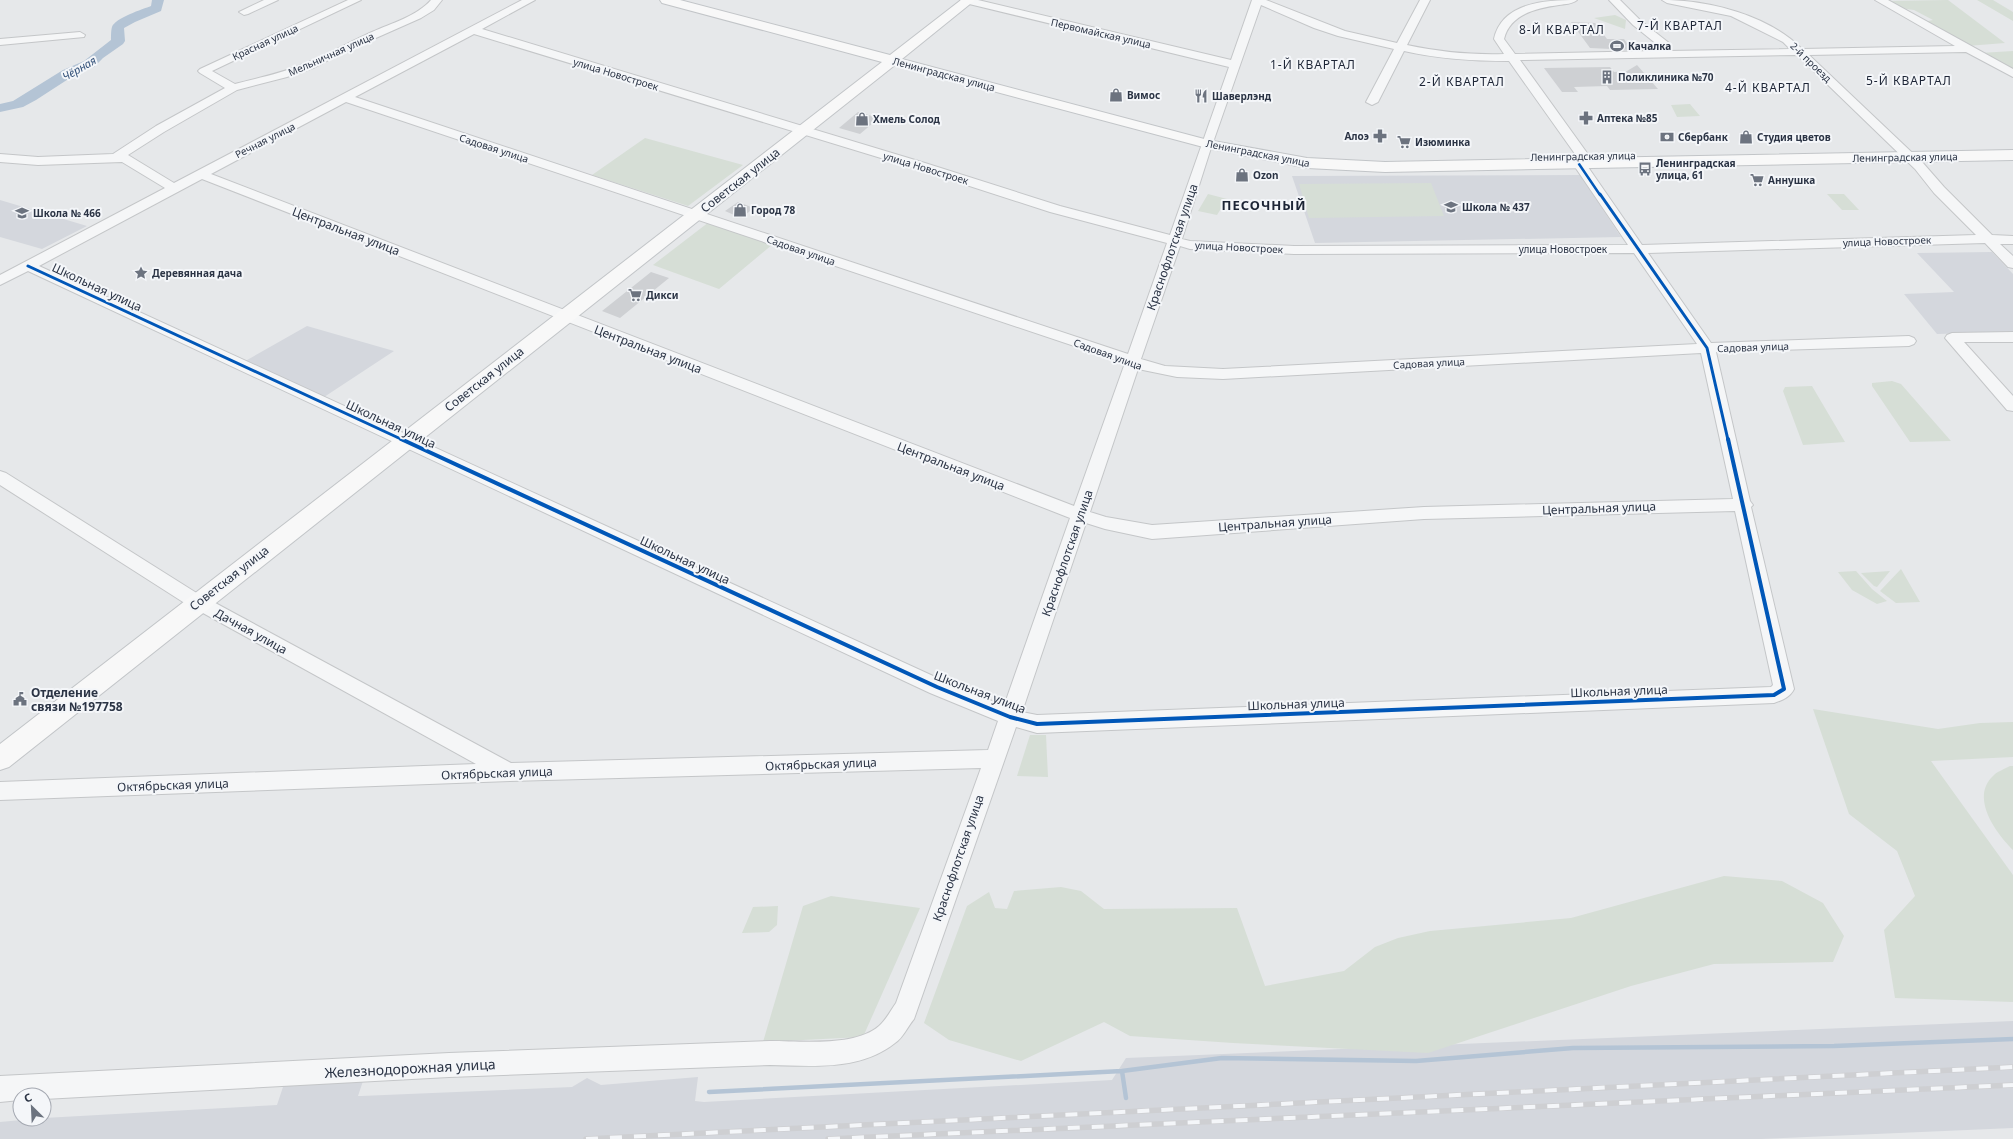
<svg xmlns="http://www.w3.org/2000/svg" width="2013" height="1139" viewBox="0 0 2013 1139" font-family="'Noto Sans',sans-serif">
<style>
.built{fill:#d4d7dd}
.green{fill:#d6ded6}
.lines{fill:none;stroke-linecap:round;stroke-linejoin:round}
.stream{stroke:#b4c4d5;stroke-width:4.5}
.river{fill:#b4c4d5;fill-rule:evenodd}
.building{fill:#ced0d3}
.minor-casing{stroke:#c4c6c8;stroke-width:2}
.major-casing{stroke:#c2c5c8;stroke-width:2}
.minor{fill:#f5f6f7;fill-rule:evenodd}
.major{fill:#f8f8f8;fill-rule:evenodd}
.rail-casing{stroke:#cecfd2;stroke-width:5.5}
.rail{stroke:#f4f6f9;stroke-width:4;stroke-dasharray:12;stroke-linecap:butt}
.cycleway-far2-casing{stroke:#f4f6f9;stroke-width:4}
.cycleway-far1-casing{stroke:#f4f6f9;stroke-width:5}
.cycleway-casing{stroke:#f4f6f9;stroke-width:6}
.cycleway-far2{stroke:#0057b8;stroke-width:2.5}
.cycleway-far1{stroke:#0057b8;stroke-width:3}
.cycleway{stroke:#0057b8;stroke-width:4}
.labels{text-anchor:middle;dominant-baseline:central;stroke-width:4;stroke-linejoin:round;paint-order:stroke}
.far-street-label{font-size:10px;fill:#2b3445;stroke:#f4f6f9}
.far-poi-label{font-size:10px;font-weight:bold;fill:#2b3445;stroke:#f4f6f9;text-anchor:start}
.far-water-label{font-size:11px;font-style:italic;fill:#34527a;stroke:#f4f6f9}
.far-quarter-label{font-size:12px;letter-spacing:1px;fill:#1d2536;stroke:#f4f6f9}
.street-label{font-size:12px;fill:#2b3445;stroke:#f4f6f9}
.poi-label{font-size:12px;font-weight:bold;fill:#2b3445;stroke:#f4f6f9;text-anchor:start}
.far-district-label{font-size:13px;font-weight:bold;letter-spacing:1px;fill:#1d2536;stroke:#f4f6f9}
.near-street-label{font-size:14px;fill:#2b3445;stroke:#f4f6f9}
</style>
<rect width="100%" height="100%" fill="#e6e8ea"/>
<path class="built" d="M1580 175 1621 237 1315 243 1292 176Z
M0 200 87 226 42 249 0 237Z
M1992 252 2013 274V332L1937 334 1904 294 1954 292 1917 253Z
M307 326 394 351 318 401 240 364Z
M2013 1021V1128L1761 1139H0V1122L44 1118 277 1105 284 1084 363 1081 358 1096H361L572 1087 587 1078 601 1085 698 1077 695 1101 704 1102 1112 1080 1126 1058Z"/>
<path class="green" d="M1948 0 2005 43 1967 46 1923 22 1933 20 1914 10 1906 9 1887 1Z
M1977 0H1993L2013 12V21Z
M1615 15 1626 20 1625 29 1594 18Z
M2013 51V74L1980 53Z
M1690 104 1700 116 1677 117 1671 105Z
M645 138 743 165 688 206 592 175Z
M1431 183 1444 216 1309 218 1299 184Z
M1208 194 1227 199 1217 215 1198 211Z
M1827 194H1844L1859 210H1842Z
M709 222 773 244 719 289 653 265Z
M1892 381 1901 384 1951 441 1910 442 1872 386V383Z
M1812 386 1845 442 1803 445 1783 391 1785 387Z
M1901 569 1920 602 1896 603 1880 591Z
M1856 571 1872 589 1887 601 1877 604 1852 590 1838 572Z
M1890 571 1877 587 1874 586 1861 573Z
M1813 709 1938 729 1980 723 2013 722V757L1931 761 2013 875V1002L1895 998 1884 930 1915 896 1897 851 1849 814Z
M1030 735H1046L1048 777 1017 776Z
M2010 766H2013V850C1996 833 1969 797 1994 775 1998 771 2005 769 2010 766Z
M1724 876 1782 881 1823 903 1844 936 1833 962 1714 964 1631 986 1428 1053 1233 1043 1130 1036 1104 1022 1021 1061 949 1040 924 1023 967 906 989 892 995 908 1007 909 1014 891 1061 887 1081 891 1104 909 1237 908 1265 986 1344 971 1375 947 1398 938 1430 931 1571 918Z
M831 896 920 908 863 1037 763 1042 803 906Z
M778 906 777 925 769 932 742 933 753 907Z"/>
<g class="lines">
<path class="stream" d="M1122 1071 1126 1098
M709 1092 1122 1071 1222 1058 1416 1061 1573 1048 1834 1046 2013 1039"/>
<path class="river" d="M152 0H164L161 11 135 22 124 28 125 41 123 44 103 58 94 67 73 76 36 100 23 107 0 112V104L13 101 63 70 84 61 111 40C111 36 111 30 112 27 115 18 143 9 151 6Z"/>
</g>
<path class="building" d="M1571 22 1595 23 1607 39H1624L1632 50 1590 48Z
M1637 65 1658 89 1610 90 1607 86 1574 87 1578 92H1562L1544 68 1610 67 1614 72 1627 71Z
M858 112 879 118 860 134 839 128Z
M738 202 754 208 741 218 725 211Z
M651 272 669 278 620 318 602 311Z"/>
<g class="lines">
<g class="minor-casing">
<path id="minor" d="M264 0H278L248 14 244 15 239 12Z
M348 0H361L212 71 235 84C258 78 283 73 306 63 328 54 350 42 372 32 392 23 417 16 431 0H442L434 10 421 18 342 53 313 68 287 77 237 90 164 132 128 155 174 183 522 0H535L482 29 925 163 1060 206 1170 235 1229 67 965 3 960 0H978L1231 60 1252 0H1266L1345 31 1397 43 1420 0H1430L1407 45C1440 52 1471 55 1504 54L1494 39C1502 2 1546 0 1577 0 1573 4 1565 4 1559 5 1537 8 1510 14 1504 39L1515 54 1656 51 1659 46 1633 25 1609 0H1620L1641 21 1669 43 1670 45 1667 51 1790 49 1783 42 1731 16 1667 3 1662 0C1709 0 1768 15 1802 49L1955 46 1875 0H1888L2013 69V77L1966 52 1809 55 1923 163 1944 187 1992 235 2013 236V244H2000L2013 256V268L2008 267 1985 243 1648 253 1711 343 1909 336 1914 338 1916 341 1914 344 1909 346 1716 352 1750 501 1753 505 1751 507 1794 689C1790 697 1783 700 1774 703L1037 733 1016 727 914 1019C908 1026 903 1038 895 1043 860 1071 812 1066 770 1065L449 1077 44 1099V1095H20V1100L0 1102V1076L449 1053 770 1041C801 1041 855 1047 879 1026 886 1020 891 1010 896 1003L981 768 510 781 0 800V782L476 764 183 602 0 485V471L6 473 195 592 511 763 988 750 998 721 930 693 28 271 0 285V275L165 188 122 162 38 165 0 162V154L38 157 113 154 156 126 225 88 200 73 198 71 200 69ZM1261 5 1314 28 1338 36 1394 49 1366 102 1372 105 1378 102 1404 51C1439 59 1473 61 1509 61L1580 161H1575L1573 164 1628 245 1294 246 1190 241 1182 239 1210 151ZM474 34 917 169 1050 212 1167 243 1128 354 355 97ZM1797 55 1915 169 1934 193 1976 235 1642 245 1588 167H1593L1595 164 1520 60ZM346 102 1125 363 1074 506 211 174ZM202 179 1070 518 1004 706 944 681 39 266ZM1180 246 1190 249 1294 254 1634 253 1697 344 1223 369 1165 366 1141 359ZM1701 353 1733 499 1424 507 1152 525 1106 517 1090 512 1138 369 1177 377 1223 379ZM1735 511 1773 685 1771 687 1037 715 1022 712 1086 523 1105 529 1152 539 1424 519Z
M80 32 85 35 84 37 0 45V39Z
M2013 332V342H1964L2013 396V411L2007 410 1945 338 1947 335 1952 333Z"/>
</g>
<g class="major-casing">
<path id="major" d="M660 0H680L890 55 961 0H975L902 59 1208 140 1307 158 1385 162 2013 150V160L1385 172 1307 168 1207 148 895 65 9 767 0 770V744L882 62 662 3Z"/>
</g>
<use href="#minor" class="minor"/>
<use href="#major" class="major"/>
<g class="rail-casing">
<path id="rail" d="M586 1139 2013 1067
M828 1139 2013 1085"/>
</g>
<use href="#rail" class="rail"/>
<g class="cycleway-far2-casing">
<path id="cycleway-far2" d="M1579 164 1600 195"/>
</g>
<g class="cycleway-far1-casing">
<path id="cycleway-far1" d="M1600 194 1707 348 1728 440
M28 266 403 440"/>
</g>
<g class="cycleway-casing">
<path id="cycleway" d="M401 439 937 687 1010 717 1037 724 1774 695 1784 689 1728 439"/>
</g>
<use href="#cycleway-far2" class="cycleway-far2"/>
<use href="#cycleway-far1" class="cycleway-far1"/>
<use href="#cycleway" class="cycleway"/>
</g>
<defs>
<g id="stadium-bare" transform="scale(1.08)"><path d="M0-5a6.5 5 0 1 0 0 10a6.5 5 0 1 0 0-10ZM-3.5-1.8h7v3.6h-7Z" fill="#6c737f" stroke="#f4f6f9" stroke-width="2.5" paint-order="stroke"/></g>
<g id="building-bare" transform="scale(1.08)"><path d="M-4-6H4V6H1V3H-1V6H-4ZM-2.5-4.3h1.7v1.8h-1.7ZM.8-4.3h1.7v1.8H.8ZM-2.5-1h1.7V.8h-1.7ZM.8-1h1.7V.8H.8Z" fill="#6c737f" stroke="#f4f6f9" stroke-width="2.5" paint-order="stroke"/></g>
<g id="shop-bare" transform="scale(1.08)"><path d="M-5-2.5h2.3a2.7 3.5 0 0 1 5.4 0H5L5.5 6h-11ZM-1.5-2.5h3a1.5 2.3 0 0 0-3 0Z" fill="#6c737f" stroke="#f4f6f9" stroke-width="2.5" paint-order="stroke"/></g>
<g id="restaurant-bare" transform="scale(1.08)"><path d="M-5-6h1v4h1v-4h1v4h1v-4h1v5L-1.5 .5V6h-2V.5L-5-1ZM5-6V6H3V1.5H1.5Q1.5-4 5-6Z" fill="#6c737f" stroke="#f4f6f9" stroke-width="2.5" paint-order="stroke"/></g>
<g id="pharmacy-bare" transform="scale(1.08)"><path d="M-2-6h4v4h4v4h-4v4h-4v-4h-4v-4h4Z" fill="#6c737f" stroke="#f4f6f9" stroke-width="2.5" paint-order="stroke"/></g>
<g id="bank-bare" transform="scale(1.08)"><path d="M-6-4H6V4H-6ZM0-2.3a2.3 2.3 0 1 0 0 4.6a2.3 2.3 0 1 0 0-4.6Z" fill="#6c737f" stroke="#f4f6f9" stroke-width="2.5" paint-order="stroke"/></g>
<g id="supermarket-bare" transform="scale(1.08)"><path d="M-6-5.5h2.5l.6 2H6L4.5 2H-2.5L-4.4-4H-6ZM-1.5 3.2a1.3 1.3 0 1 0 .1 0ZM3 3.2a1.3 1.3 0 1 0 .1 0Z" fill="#6c737f" stroke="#f4f6f9" stroke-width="2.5" paint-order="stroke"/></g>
<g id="bus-bare" transform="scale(1.08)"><path d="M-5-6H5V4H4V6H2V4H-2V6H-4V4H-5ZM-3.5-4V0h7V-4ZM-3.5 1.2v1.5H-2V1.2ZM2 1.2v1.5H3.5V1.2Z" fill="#6c737f" stroke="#f4f6f9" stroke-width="2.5" paint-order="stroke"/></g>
<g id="school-bare" transform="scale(1.08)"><path d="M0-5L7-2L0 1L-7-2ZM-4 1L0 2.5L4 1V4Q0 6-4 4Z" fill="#6c737f" stroke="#f4f6f9" stroke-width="2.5" paint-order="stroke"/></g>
<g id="sight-bare" transform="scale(1.08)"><path d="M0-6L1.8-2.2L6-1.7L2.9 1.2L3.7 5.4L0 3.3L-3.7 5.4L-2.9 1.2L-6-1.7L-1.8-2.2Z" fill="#6c737f" stroke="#f4f6f9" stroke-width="2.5" paint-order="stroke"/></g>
<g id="civic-bare" transform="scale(1.08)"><path d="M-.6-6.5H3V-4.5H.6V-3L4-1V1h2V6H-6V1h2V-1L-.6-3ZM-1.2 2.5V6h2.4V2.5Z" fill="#6c737f" stroke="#f4f6f9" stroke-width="2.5" paint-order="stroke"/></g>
</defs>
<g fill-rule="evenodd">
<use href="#stadium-bare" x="1617" y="46"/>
<use href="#building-bare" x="1607" y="77"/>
<use href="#shop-bare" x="1116" y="95"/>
<use href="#restaurant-bare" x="1201" y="96"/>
<use href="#pharmacy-bare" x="1586" y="118"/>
<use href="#shop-bare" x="862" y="119"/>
<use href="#pharmacy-bare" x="1380" y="136"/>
<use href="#bank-bare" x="1667" y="137"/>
<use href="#shop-bare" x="1746" y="137"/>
<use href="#supermarket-bare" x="1404" y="142"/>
<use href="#bus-bare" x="1645" y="169"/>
<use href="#shop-bare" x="1242" y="175"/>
<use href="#supermarket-bare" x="1757" y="180"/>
<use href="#school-bare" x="1451" y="207"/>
<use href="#shop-bare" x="740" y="210"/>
<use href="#school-bare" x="22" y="213"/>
<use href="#sight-bare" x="141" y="273"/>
<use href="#supermarket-bare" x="635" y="295"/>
<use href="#civic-bare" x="20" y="699"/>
</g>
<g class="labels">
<g class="far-street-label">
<text transform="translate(1101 33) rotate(13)">Первомайская улица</text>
<text transform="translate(265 42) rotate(-25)">Красная улица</text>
<text transform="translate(331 54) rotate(-24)">Мельничная улица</text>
<text transform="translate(1811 62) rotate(44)">2-й проезд</text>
<text transform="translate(616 74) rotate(17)">улица Новостроек</text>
<text transform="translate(944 74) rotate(15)">Ленинградская улица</text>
<text transform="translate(265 140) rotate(-27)">Речная улица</text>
<text transform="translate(494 148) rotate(18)">Садовая улица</text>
<text transform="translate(1258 153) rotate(11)">Ленинградская улица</text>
<text transform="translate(1583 156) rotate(-1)">Ленинградская улица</text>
<text transform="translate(1905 157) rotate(-1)">Ленинградская улица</text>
<text transform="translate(926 168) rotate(17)">улица Новостроек</text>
<text transform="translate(1887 241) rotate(-2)">улица Новостроек</text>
<text transform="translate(1239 247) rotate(3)">улица Новостроек</text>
<text x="1563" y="249">улица Новостроек</text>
<text transform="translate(801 250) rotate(19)">Садовая улица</text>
<text transform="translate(1753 347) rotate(-2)">Садовая улица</text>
<text transform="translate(1108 354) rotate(20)">Садовая улица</text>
<text transform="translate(1429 363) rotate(-3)">Садовая улица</text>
</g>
<g class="far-poi-label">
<text x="1628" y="46">Качалка</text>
<text x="1618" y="77">Поликлиника №70</text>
<text x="1127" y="95">Вимос</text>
<text x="1212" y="96">Шаверлэнд</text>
<text x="1597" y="118">Аптека №85</text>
<text x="873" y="119">Хмель Солод</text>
<text x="1369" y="136" text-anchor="end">Алоэ</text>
<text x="1678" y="137">Сбербанк</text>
<text x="1757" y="137">Студия цветов</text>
<text x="1415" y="142">Изюминка</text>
<text x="1656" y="163">Ленинградская<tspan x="1656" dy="12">улица, 61</tspan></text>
<text x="1253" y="175">Ozon</text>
<text x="1768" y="180">Аннушка</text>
<text x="1462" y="207">Школа № 437</text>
<text x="751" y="210">Город 78</text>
<text x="33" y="213">Школа № 466</text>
<text x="152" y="273">Деревянная дача</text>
<text x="646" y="295">Дикси</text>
</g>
<g class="far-water-label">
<text transform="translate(79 68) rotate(-30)">Чёрная</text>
</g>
<g class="far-quarter-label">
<text x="1680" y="25">7-Й КВАРТАЛ</text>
<text x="1562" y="29">8-Й КВАРТАЛ</text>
<text x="1313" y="64">1-Й КВАРТАЛ</text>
<text x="1909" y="80">5-Й КВАРТАЛ</text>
<text x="1462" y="81">2-Й КВАРТАЛ</text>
<text x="1768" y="87">4-Й КВАРТАЛ</text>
</g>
<g class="street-label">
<text transform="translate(740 180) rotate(-38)">Советская улица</text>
<text transform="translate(346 231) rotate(21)">Центральная улица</text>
<text transform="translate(1172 247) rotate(-71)">Краснофлотская улица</text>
<text transform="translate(97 287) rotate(25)">Школьная улица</text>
<text transform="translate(648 349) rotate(21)">Центральная улица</text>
<text transform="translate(484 379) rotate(-38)">Советская улица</text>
<text transform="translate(391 424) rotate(25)">Школьная улица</text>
<text transform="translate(951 466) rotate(21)">Центральная улица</text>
<text transform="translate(1599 508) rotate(-2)">Центральная улица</text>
<text transform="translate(1275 523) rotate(-4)">Центральная улица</text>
<text transform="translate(1067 553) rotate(-71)">Краснофлотская улица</text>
<text transform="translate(685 560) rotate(25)">Школьная улица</text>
<text transform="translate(229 578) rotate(-38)">Советская улица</text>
<text transform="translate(251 631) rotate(29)">Дачная улица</text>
<text transform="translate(1619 691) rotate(-2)">Школьная улица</text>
<text transform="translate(980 692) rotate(21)">Школьная улица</text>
<text transform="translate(1296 704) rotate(-2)">Школьная улица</text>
<text transform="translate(821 764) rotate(-2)">Октябрьская улица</text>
<text transform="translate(497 773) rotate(-2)">Октябрьская улица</text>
<text transform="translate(173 785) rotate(-2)">Октябрьская улица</text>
<text transform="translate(958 858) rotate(-71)">Краснофлотская улица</text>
</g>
<g class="poi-label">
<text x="31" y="692">Отделение<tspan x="31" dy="14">связи №197758</tspan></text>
</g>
<g class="far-district-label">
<text x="1264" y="205">ПЕСОЧНЫЙ</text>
</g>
<g class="near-street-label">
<text transform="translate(410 1068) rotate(-3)">Железнодорожная улица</text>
</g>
</g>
<g transform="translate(32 1107) rotate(336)"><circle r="19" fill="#f4f6f9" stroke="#a4a8b1"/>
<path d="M0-3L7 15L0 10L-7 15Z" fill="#6c737f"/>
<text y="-6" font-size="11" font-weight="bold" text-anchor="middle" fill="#2b3445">С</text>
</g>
</svg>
